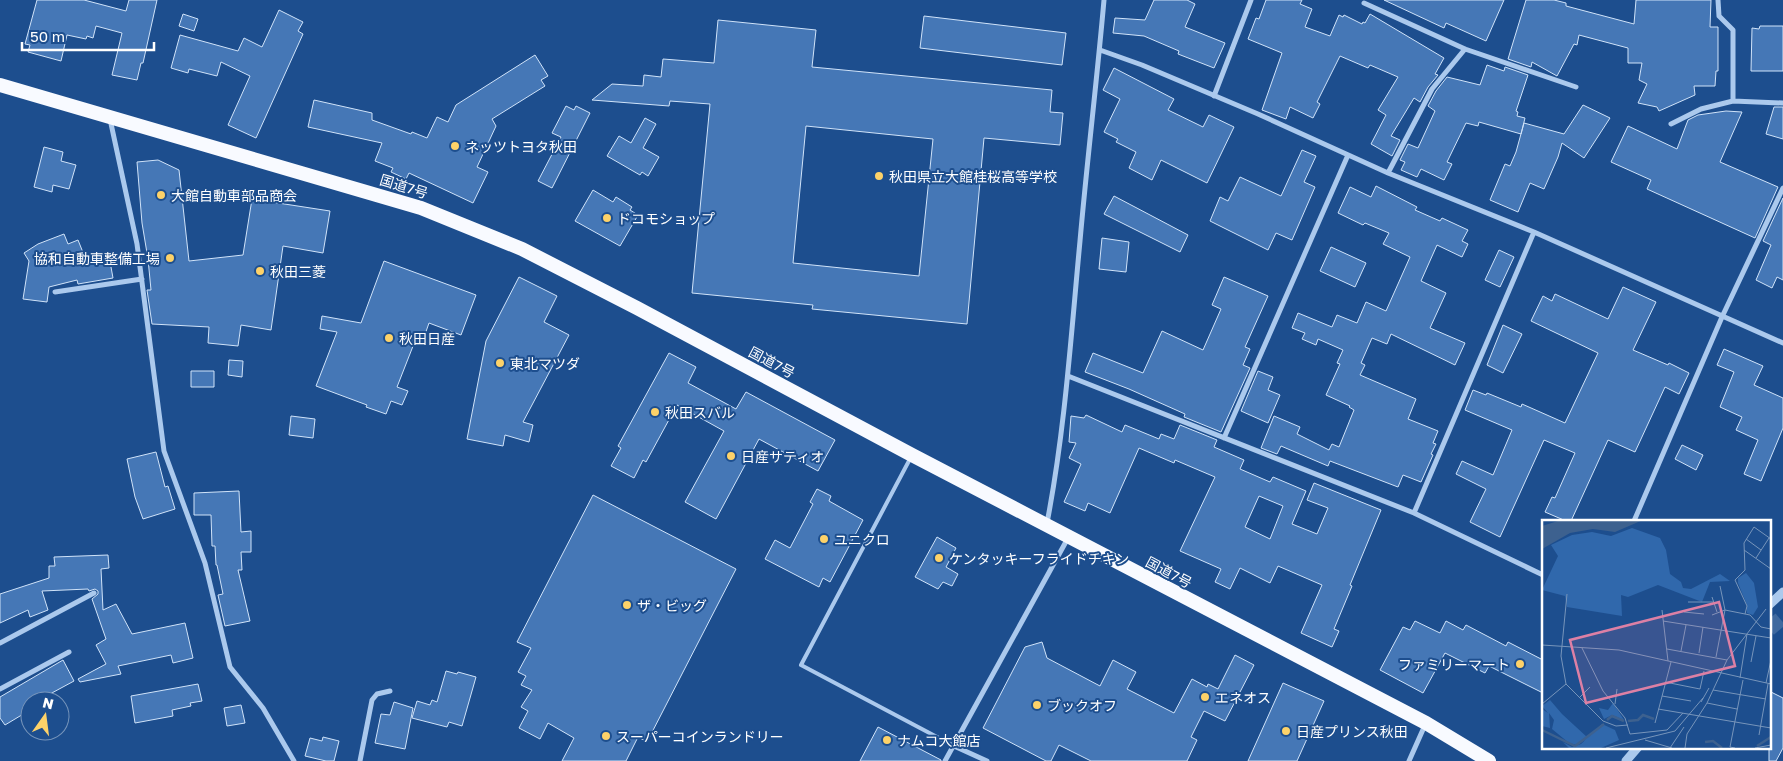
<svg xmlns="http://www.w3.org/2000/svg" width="1783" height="761" viewBox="0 0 1783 761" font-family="'Golos Text','Noto Sans JP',sans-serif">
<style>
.building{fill:#4577b6;stroke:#d0e3f9;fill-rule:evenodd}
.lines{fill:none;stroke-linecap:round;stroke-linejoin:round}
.motorway-tunnel{stroke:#3f699f;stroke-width:15;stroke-dasharray:15 8;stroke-linecap:butt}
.service{stroke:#abc9ed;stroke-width:4}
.minor{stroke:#abc9ed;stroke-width:5}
.tertiary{stroke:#abc9ed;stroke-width:9}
.trunk{stroke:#f8faff;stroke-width:14}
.poi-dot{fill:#fdd269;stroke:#1d4e8e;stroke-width:2}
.labels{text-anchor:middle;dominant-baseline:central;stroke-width:4;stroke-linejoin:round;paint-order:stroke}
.poi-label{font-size:14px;fill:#fff;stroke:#1d4e8e;text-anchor:start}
.street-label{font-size:14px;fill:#fff;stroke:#1d4e8e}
.inset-river{fill:none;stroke:#3d618f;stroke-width:2.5}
.inset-road{fill:none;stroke:#7795bb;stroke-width:1}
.view{fill:#dd80a5;fill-opacity:0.15;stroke:#dd80a5;stroke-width:2.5}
.inset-edge{fill:none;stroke:#fff;stroke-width:2.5}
</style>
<rect width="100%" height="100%" fill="#1d4e8e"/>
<path class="building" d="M37 0H84L126 11 129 0H157L143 63H141L137 80 112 75 122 33 96 26 93 38 87 36 86 39 67 35 61 61 28 52 30 45 25 44Z
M1154 0H1187L1195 4 1185 27 1225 43 1214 68 1178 54 1179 51 1144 36 1113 33 1115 18 1145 20Z
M1266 0H1302L1300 4 1312 9 1305 27 1330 36 1339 15 1343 17 1344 15 1362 24 1363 22 1365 23 1370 14 1444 58 1435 74 1438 75 1428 87 1420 102 1414 98 1391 136 1400 140 1392 156 1371 144 1386 115 1378 110 1398 77 1370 65 1368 68 1340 56 1317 102 1320 104 1313 118 1290 107 1286 119 1262 110 1282 53 1248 39 1256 18 1259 19Z
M1384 0H1504L1486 41 1446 23 1444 28Z
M1526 0H1554L1566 3V6L1634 24 1636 0H1711L1710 27H1718V71H1716L1715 86H1694L1695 95 1659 111 1657 107 1638 103 1647 84 1639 80 1642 63H1628V48L1579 35 1577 45 1574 44 1557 76 1532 62 1531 67 1508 59Z
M279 10 303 22 298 31 303 34 256 138 228 125 250 76 221 62 217 76 189 69 188 73 171 68 180 35 238 51 244 38 262 47Z
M183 14 198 19 194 31 179 26Z
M924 16 1066 33 1062 65 920 48Z
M718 20 816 30 812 67 1052 90 1050 112 1063 113 1060 145 984 138 967 324 812 309 813 305 692 293 710 104 670 101 669 106 592 100 612 84 643 86 644 75 661 77 663 59 714 63ZM806 126 933 139 919 276 793 263Z
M1760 26H1783V71H1751L1752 28 1759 29Z
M535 55 548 76 541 80 545 86 492 119 496 126 477 167 488 172 473 203 409 173 406 179 391 172 393 168 375 161 382 143 308 127 314 100 372 113V120L411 134 412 132 427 138 437 117 448 122 456 105Z
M1487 65 1504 71 1505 67 1528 75 1516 111 1518 112 1517 116 1525 118 1521 134 1479 122 1478 126 1466 123 1447 162 1452 164 1444 180 1421 169 1417 177 1401 170 1405 162 1400 160 1408 144 1418 148 1435 111 1428 106 1436 91 1447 77 1480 85Z
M1114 68 1174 99 1168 110 1203 127 1209 115 1234 127 1207 183 1161 160 1152 180 1129 168 1136 152 1116 142 1118 139 1104 132 1120 99 1103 90Z
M1583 105 1610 118 1584 158 1562 143 1558 157 1544 189 1530 183 1518 212 1490 200 1505 164 1510 166 1516 152 1524 123 1564 134Z
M566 106 574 110 576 106 590 113 552 188 538 181 561 137 552 133Z
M1774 107H1783V139L1766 134Z
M1726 111 1742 112 1720 162 1778 187 1755 238 1647 189 1651 180 1611 162 1628 126 1677 149 1688 120 1698 115Z
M645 118 656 124 643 148 659 157 648 176 642 172 640 175 607 156 619 136 631 143Z
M44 147 63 152 61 161 76 165 69 189 53 185 52 192 34 187Z
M1302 150 1316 156 1304 182 1315 187 1292 240 1276 233 1268 250 1210 221 1220 197 1228 201 1240 177 1281 196Z
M158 160 179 170 189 261 243 255 252 199 330 211 323 253 283 246 271 330 241 325 238 346 208 343 209 327 152 324 147 290H151L148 259 142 223 137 162Z
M1376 186 1417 207 1415 210 1440 221 1442 218 1468 230 1462 241 1468 244 1462 257 1437 245 1421 281 1446 293 1430 328 1465 343 1455 365 1391 334 1387 344 1372 338 1361 363 1365 365 1360 375 1416 399 1408 419 1438 431 1433 443 1436 444 1431 454 1433 455 1421 482 1403 475 1398 487 1330 461 1328 466 1281 446 1277 454 1261 448 1274 416 1300 427 1297 434 1329 450 1332 444 1339 447 1354 410 1349 407 1350 406 1326 395 1340 364 1337 363 1343 350 1318 339 1316 345 1302 339 1305 333 1292 328 1298 313 1332 327 1337 315 1357 323 1366 302 1386 311 1410 257 1383 244 1389 233 1365 223 1363 225 1338 213 1350 187 1371 197Z
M593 190 613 202 616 197 632 207 630 210 638 215 620 246 575 221Z
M1114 196 1188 235 1180 252 1104 214Z
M1783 198V280L1777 277 1772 288 1756 280 1771 245 1763 241Z
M64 234 68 244 78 240 86 260 109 256 113 278 78 284 77 280 49 287 47 302 23 299 29 261 24 253 38 244Z
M1102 238 1129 242 1126 272 1099 269Z
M1331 247 1366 263 1355 287 1320 271Z
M1499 250 1514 257 1500 287 1485 280Z
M384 261 476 295 461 335 429 323 422 343 415 341 397 387 408 391 402 405 391 401 386 414 366 407 367 405 316 386 337 332 320 329 322 316 361 323Z
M519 277 557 296 544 322 569 335 523 422 533 425 529 442 505 435 503 446 467 439 486 341Z
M1224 277 1268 296 1245 347 1250 349 1243 365 1250 368 1221 432 1184 417 1185 414 1129 389 1085 372 1093 353 1143 373 1162 331 1203 350 1221 309 1212 305Z
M1623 287 1656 302 1633 350 1668 365 1669 363 1689 373 1679 394 1665 387 1635 452 1608 440 1571 521H1566L1545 512 1552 497 1555 498 1575 453 1544 440 1500 537 1470 522 1486 489 1456 474 1462 461 1493 475 1512 430 1465 410 1473 390 1486 395 1487 393 1521 407 1522 404 1565 423 1598 353 1531 321 1543 296 1552 301 1555 294 1608 319Z
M1503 325 1522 334 1503 373 1487 365Z
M1724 349 1763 366 1754 385 1783 398V428L1761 481 1744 474 1758 440 1736 430 1742 417 1720 407 1734 372 1717 365Z
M669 353 696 367 688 383 736 409 746 392 835 440 818 471 759 439 716 519 685 502 724 431 677 405 646 462 643 460 634 478 611 466 621 448 618 446Z
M229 360 243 361 242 377 228 375Z
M191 371H214V387H191Z
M1258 371 1273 377 1268 390 1280 395 1268 423 1241 411Z
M1086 415 1122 432 1125 425 1159 439 1161 434 1174 439 1180 425 1217 440 1214 447 1244 460 1240 469 1270 482 1273 477 1306 491 1292 524 1317 534 1328 508 1307 500 1314 483 1381 510 1350 585 1352 586 1334 629 1339 631 1332 647 1301 633 1322 585 1278 566 1270 583 1240 568 1230 589 1215 582 1221 569 1180 551 1215 477 1175 460 1174 463 1139 448 1110 513 1088 503 1085 511 1064 502 1081 464 1069 458 1076 443 1069 442 1071 416 1084 418ZM1259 496 1283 506 1270 539 1245 527Z
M291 416 315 419 313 438 289 435Z
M1682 445 1703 455 1696 470 1675 459Z
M156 452 165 487 168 486 175 509 143 519 135 497 127 459Z
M817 489 831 496 829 501 863 520 830 582 823 578 819 587 765 559 775 540 790 548 813 504 810 502Z
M239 491 241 532 251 531V552H241L242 570H238L250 621 225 626 218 595 223 594 217 565H216L215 546H212L211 515H194V493Z
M593 495 736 569 647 742 638 737 626 761H562L574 738 548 723 540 739 519 728 528 711 521 707 532 690 521 685 526 676 518 672 531 648 517 642Z
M937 537 956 548 946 567 958 574 952 586 943 582 938 589 915 577Z
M108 555 109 568 101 569 103 610 116 604 132 634 185 623 193 658 173 663 171 655 118 666 121 674 80 682 78 679 106 664 96 645 106 639 92 599 98 594V591L95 589 89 591 88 589 42 591 48 610 30 617 28 610 0 623V594L49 578V566H55L54 557Z
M1415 621 1440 633 1446 621 1463 630 1466 625 1506 646 1508 642 1543 660V693L1489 666 1485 673 1445 653 1423 693 1380 670 1403 627 1410 630Z
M1042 642 1047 658 1100 686 1113 660 1136 672 1127 689 1174 713 1192 679 1207 687 1208 684 1218 689 1235 655 1254 665 1225 721 1204 711 1191 737 1197 740 1187 761H1091L1059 745 1051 761H1046L983 728 1025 647Z
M63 660 74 681 37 701H30V710L5 725 0 718V697Z
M446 671 457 674 458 672 476 677 462 726 449 722 447 727 412 718 417 701 430 705 432 700 437 702Z
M1283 683 1324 701 1297 761H1248Z
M198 684 202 701 190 703 191 706 172 710 173 716 135 723 131 696Z
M1769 691 1783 698V748L1776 761H1769Z
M394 702 413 708 405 749 375 743 381 714 390 715Z
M241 705 245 723 227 726 224 708Z
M878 727 941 760V761H860Z
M323 737 339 741 334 761H326L305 756 310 738 322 741Z"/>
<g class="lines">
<path class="motorway-tunnel" d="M1769 629 1783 617"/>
<path class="service" d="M911 457 801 665 954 746"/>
<path class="minor" d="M1718 0 1719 16 1733 30V101
M1364 3 1465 49 1576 87
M1100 50 1142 65 1258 114 1388 173 1534 232 1783 343
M1214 96 1251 0
M110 119 137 244 164 451 205 563 230 667 263 708 294 761
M1671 124 1701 109 1733 101 1783 103
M1388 173 1432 89 1465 49
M55 292 142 279
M1068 376 1414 513 1543 575
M1224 438 1348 155
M1414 513 1534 232
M1634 521 1722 317 1783 188
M1047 523C1065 430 1071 335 1080 241 1087 161 1097 80 1104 0
M0 643 94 593
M0 689 69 652
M954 746 987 761
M360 761 372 700 377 694 390 691
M945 761 1068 538
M1409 761 1425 725"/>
<path class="tertiary" d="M1769 605 1783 592
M1626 761 1638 747"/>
<path class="trunk" d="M0 85 421 208 522 249 637 308 912 455 1426 723 1489 761"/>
</g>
<g class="poi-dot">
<circle cx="455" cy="146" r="5"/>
<circle cx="879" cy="176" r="5"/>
<circle cx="161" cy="195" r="5"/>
<circle cx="607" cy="218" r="5"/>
<circle cx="170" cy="258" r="5"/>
<circle cx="260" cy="271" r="5"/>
<circle cx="389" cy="338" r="5"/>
<circle cx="500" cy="363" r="5"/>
<circle cx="655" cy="412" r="5"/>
<circle cx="731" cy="456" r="5"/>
<circle cx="824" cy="539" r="5"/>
<circle cx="939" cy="558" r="5"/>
<circle cx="627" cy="605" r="5"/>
<circle cx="1520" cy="664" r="5"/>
<circle cx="1205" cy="697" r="5"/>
<circle cx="1037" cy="705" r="5"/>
<circle cx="1286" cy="731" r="5"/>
<circle cx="606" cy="736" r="5"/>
<circle cx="887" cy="740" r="5"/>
</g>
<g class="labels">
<g class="poi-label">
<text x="465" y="146">ネッツトヨタ秋田</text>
<text x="889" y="176">秋田県立大館桂桜高等学校</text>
<text x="171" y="195">大館自動車部品商会</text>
<text x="617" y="218">ドコモショップ</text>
<text x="160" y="258" text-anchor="end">協和自動車整備工場</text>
<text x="270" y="271">秋田三菱</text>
<text x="399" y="338">秋田日産</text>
<text x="510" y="363">東北マツダ</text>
<text x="665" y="412">秋田スバル</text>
<text x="741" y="456">日産サティオ</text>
<text x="834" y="539">ユニクロ</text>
<text x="949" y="558">ケンタッキーフライドチキン</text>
<text x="637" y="605">ザ・ビッグ</text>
<text x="1510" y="664" text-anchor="end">ファミリーマート</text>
<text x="1215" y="697">エネオス</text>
<text x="1047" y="705">ブックオフ</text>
<text x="1296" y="731">日産プリンス秋田</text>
<text x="616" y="736">スーパーコインランドリー</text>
<text x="897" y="740">ナムコ大館店</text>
</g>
<g class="street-label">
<text transform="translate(404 186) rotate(17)">国道7号</text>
<text transform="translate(772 362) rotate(28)">国道7号</text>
<text transform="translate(1169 572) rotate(28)">国道7号</text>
</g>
</g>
<g transform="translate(1542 520)">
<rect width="229" height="229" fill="#1d4e8e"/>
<path d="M90 8 118 18 124 30 128 54 139 62 141 68 149 69 178 54 188 61 168 62 160 82 116 65 86 77 79 75 80 96 25 87 23 76 0 70 16 36 9 25 30 15 50 12 69 16ZM204 53 212 63 216 87 211 95 205 93V85L196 63V58ZM8 180 20 194 46 218 35 225 27 223 10 209 12 200 7 193 8 208 0 206V189L6 193 0 186ZM71 183 82 200 70 195 62 199 57 188 66 190ZM60 204 73 210 77 220 59 228H27L21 222 30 227 39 224Z" fill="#3068ac"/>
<path d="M19 0H101L73 12 51 9 28 13 0 29V6Z" fill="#3d618f"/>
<path class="inset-river" d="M65 200 70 196 82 201M86 201 96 200 101 195 112 199M0 210 33 226 62 204M163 222 171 221 180 228M215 226 229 217"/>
<path class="inset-road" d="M204 19 219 30M202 30 229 49M214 38 227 18M25 74 19 136 24 164 61 201 74 206 86 205M170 77 175 92M146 82H171M120 90 126 141M142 92 162 94M203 94 205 86 193 60 203 50 202 23 212 7 229 19M170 95 183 90 208 95 219 107 229 109M121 101 229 118M0 125 77 130 229 164M40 128 61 171 83 198 88 214 125 210 141 193M125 129 185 140M139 131 144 105M157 133 161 107M174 137 183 90 178 66M209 142 214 116M198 158 205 114M123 162 158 169 162 151M224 163 229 140M171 170 224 179M120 176 149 181M37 178 48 167M159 182 167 168M165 183 195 189M0 184 24 164M73 184 75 169M116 189 229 208M113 203 129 142M217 215 226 164M103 220 130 228M64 228 133 211 161 178M128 228 142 207M143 228 145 214 165 183 185 140 224 89M193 228 188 227 201 160M213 228 229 225"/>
<path class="view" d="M177 82 193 146 44 183 28 120Z"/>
<rect width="229" height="229" class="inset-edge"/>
</g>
<g transform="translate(45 716) rotate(14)"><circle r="24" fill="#1d4e8e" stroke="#7795bb"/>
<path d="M0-4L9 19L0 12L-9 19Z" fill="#fdd269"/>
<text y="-8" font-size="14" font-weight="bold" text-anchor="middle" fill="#ffffff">N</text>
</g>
<path d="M22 42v8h132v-8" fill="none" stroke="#ffffff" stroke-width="2.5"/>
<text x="30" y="42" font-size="15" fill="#ffffff" stroke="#1d4e8e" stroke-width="4" paint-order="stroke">50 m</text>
</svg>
